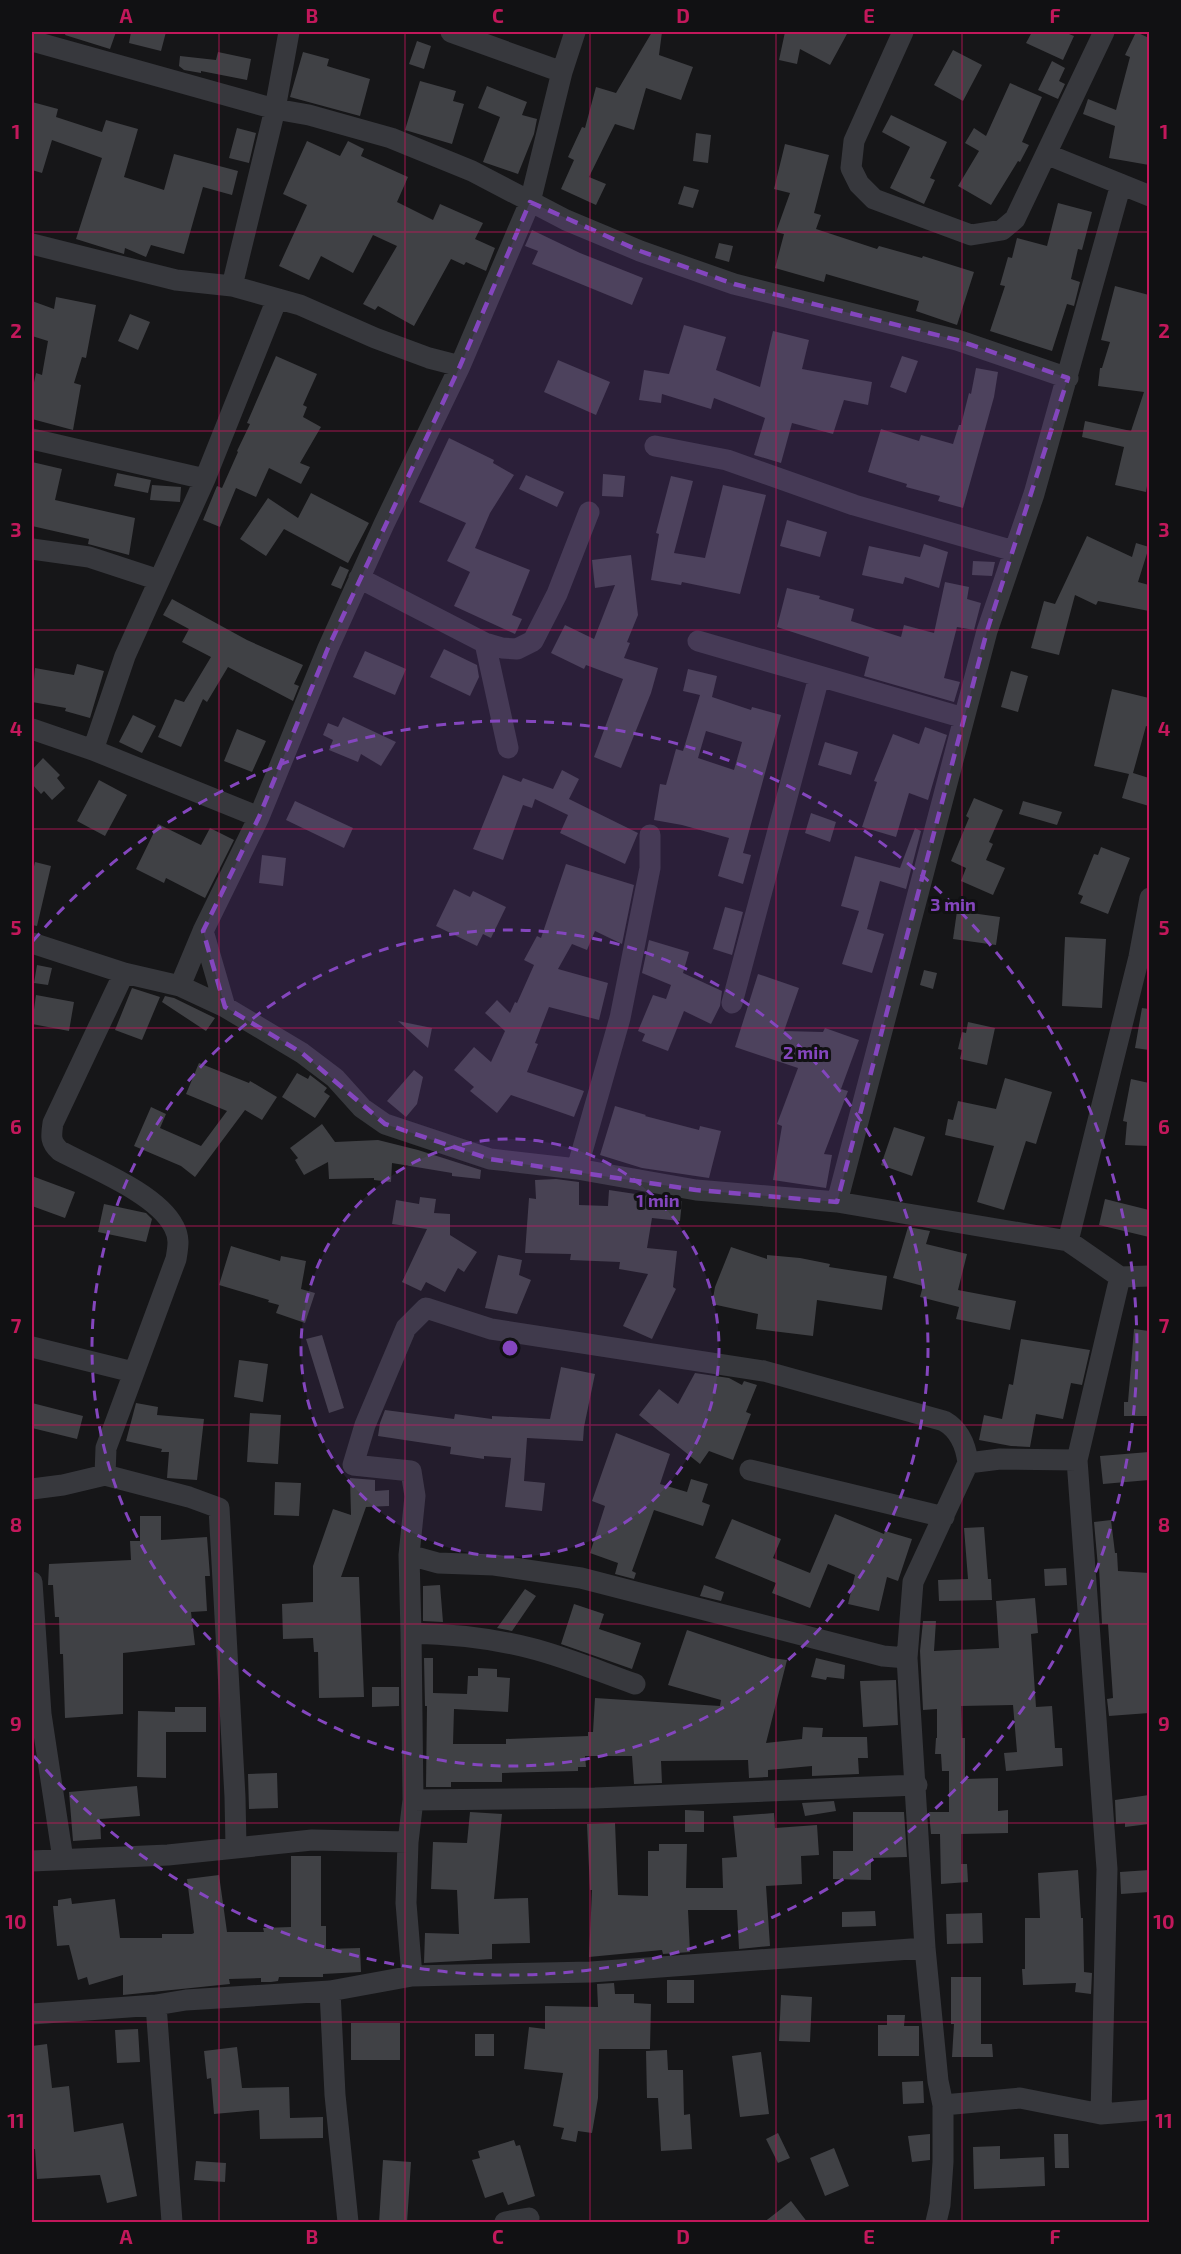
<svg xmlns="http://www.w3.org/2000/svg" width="1181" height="2254" viewBox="0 0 1181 2254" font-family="'Exo 2',sans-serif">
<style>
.building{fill:#404145;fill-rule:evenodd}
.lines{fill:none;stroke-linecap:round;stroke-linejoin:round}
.street{stroke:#37383d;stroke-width:21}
.marked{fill:#8446be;fill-opacity:0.2;stroke:#8446be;stroke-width:4.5;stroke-dasharray:12 8;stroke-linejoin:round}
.grid{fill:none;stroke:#c2185b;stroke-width:1.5;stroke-opacity:0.55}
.ring{fill:none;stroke:#8446be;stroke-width:3;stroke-dasharray:10 8}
.centre{fill:#8446be;stroke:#111113;stroke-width:3}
.ring-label{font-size:18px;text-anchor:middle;font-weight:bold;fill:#8446be;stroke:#111113;stroke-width:6;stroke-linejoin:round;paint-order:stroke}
.neatline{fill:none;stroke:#c2185b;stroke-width:2}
.grid-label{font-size:20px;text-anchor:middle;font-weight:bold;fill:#c2185b}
</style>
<rect width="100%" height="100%" fill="#161618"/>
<path class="building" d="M66 32H116L110 49 65 35Z
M131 32H166L161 51 129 43Z
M652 32H662L659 55 693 67 681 100 646 88 634 130 615 124 589 177 606 184 596 205 561 189 574 160 568 157 582 127 585 128 596 87 616 93Z
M785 32H848L830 65 800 49 797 64 779 60Z
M1032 32H1064L1074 36 1063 60 1026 43Z
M1136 32 1149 38V165L1109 158 1115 126 1083 114 1088 99 1116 110 1130 57 1125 55Z
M417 41 431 46 424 69 409 64Z
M953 50 982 65 963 101 934 85Z
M218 52 251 59 247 80 201 71V73L184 70 179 66 180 56 216 60Z
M303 52 329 59 327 66 370 79 360 116 290 97Z
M1052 61 1065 68 1059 81 1065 84 1058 99 1038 90Z
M420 81 456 91 453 101 464 104 452 144 405 130Z
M1010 83 1042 97 1022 142 1029 145 1020 162 1018 161 991 205 958 186 979 151 965 143 974 128 986 136Z
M487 86 527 102 522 115 537 119 534 134 518 174 483 162 500 117 478 108Z
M32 102 58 109 56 117 102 132 106 120 138 129 124 177 164 190 174 154 238 171 232 195 203 187 184 254 151 245 146 257 125 248 124 254 76 239 102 158 52 140 42 173 32 170Z
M891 115 947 142 930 178 935 180 924 204 890 188 910 147 882 132Z
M237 128 256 133 249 163 229 158Z
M696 133 711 135 708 163 693 161Z
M307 141 340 156 348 141 364 149 361 156 408 177 397 202 433 220 440 204 483 223 475 239 495 248 486 271 466 262 464 265 451 259 414 326 378 306 375 310 363 304 397 246 373 235 353 273 321 256 309 280 279 266 307 205 283 194Z
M785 144 829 155 814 213 821 215 816 229 877 249 879 246 922 258 923 256 974 272 957 325 916 311 919 301 826 274 824 282 775 268 784 234 776 232 790 193 774 189Z
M684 186 699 190 693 208 678 204Z
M1058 203 1092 212 1082 250 1078 249 1071 279 1080 282 1074 306 1067 304 1052 351 990 331 1005 286 1000 285 1008 257 1012 258 1017 238 1047 246Z
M532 230 580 253 643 278 632 305 532 264 538 251 525 246Z
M719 243 733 246 729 262 715 258Z
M1115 286 1149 295V474L1146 492 1115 485 1124 447 1082 437 1085 421 1131 431 1144 392 1098 386 1100 368H1102L1110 342 1101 340Z
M56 297 96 305 86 358 82 357 74 383 81 385 73 430 32 419V392L36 373 42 375 48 341 32 336V301L54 309Z
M130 314 150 322 138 350 118 341Z
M684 325 726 337 716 370 760 387 773 331 809 340 802 369 872 382 868 405 844 400 833 434 792 423 781 463 754 455 765 418 714 398 711 409 662 394 661 403 639 400 644 370 669 374Z
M276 356 317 374 303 405 307 407 303 417 321 427 300 463 310 467 301 484 269 468 256 497 236 488 220 527 203 520 217 486 222 488 238 452 237 451 250 424 247 423Z
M902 356 918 361 906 393 890 387Z
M558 360 610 382 596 415 544 392Z
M976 368 998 372 994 397 963 508 938 501 940 496 906 487 907 484 868 472 881 429 919 441 921 435 953 444 959 425H961L969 393 971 394Z
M449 438 494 460 493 463 514 475 490 513 475 548 530 570 512 615 522 619 515 634 454 606 470 572 447 561 466 523 419 502Z
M32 462 62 469 55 500 135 518 129 555 88 544 89 539 32 526Z
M117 473 151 480 148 493 114 486Z
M603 474 625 476 623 497 602 496Z
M526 475 564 492 557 507 519 489Z
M671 476 693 481 674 553 705 558 723 485 766 495 740 594 682 582 681 585 651 580 659 534 656 533Z
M152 485 181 487 180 502 150 500Z
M311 493 369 523 348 563 284 529 266 556 240 539 268 498 298 518Z
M787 520 827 532 820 557 780 546Z
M1087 536 1132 557 1136 543 1149 547 1138 582 1149 585V611L1098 601 1096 605 1075 595 1059 655 1031 648 1044 601 1055 604Z
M924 544 948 552 939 588 905 577 903 584 862 575 869 546 920 557Z
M631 555 638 615 627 642 630 643 624 658 658 668 651 693 621 768 594 757 623 679 586 665 584 669 551 653 565 625 594 639 615 585 595 588 592 560Z
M973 561 995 562 992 576 972 575Z
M340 566 349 570 341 589 331 585Z
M945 582 969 587 967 599 981 603 974 630 957 627 944 678 960 682 954 702 864 676 869 657 777 627 787 588 820 596 819 599 854 609 851 621 901 637 904 625 934 633Z
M172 599 247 640 303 665 294 684 299 686 293 701 228 667 207 702 203 699 181 747 158 737 175 699 184 702 211 657 182 642 189 629 163 615Z
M444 649 477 665 479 677 470 696 430 677Z
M365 651 406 669 395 695 353 677Z
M77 664 104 671 90 718 65 711 66 708 32 702 35 668 74 675Z
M688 669 717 676 712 697 751 710 752 707 781 715 743 853 751 855 743 884 718 876 729 838 682 825 654 820 660 784 666 785 676 749 683 751 700 695 683 691ZM706 731 742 742 734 770 698 758Z
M1011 671 1028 676 1018 712 1001 707Z
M1112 689 1149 698V727L1146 726 1133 773 1149 778V806L1122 798 1129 774 1094 766Z
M133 715 156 726 142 753 119 742Z
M343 717 396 742 381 766 361 754 358 762 329 750 333 740 323 735 328 723 338 727Z
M925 727 947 735 928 800 909 793 896 837 862 827 877 782 874 781 893 734 919 744Z
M237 729 266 741 252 772 224 761Z
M825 742 858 752 851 775 818 765Z
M43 758 60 775 57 778 65 788 52 800 44 791 41 794 32 784V770Z
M562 770 579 779 569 799 638 833 625 864 560 833 568 815 535 799 532 808 523 805 503 860 473 849 503 775 521 782 523 778 553 789Z
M99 780 127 795 105 836 77 821Z
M974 798 1003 810 989 842 993 844 986 860 1005 868 993 895 961 881 966 868 951 861 969 818 966 816Z
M295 801 353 828 344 848 286 820Z
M1023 801 1062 812 1057 825 1019 814Z
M811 813 836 822 830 842 805 833Z
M158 824 201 845 210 828 234 840 205 898 166 878 164 883 136 869Z
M915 828 921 831 906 889 880 881 867 929 884 934 872 973 842 964 859 911 841 906 855 856 900 868Z
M1101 847 1130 858 1108 914 1080 903 1083 896 1078 894 1094 854 1098 855Z
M262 855 286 858 283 886 259 883Z
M35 862 51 866 37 926 32 925V875Z
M566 864 634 885 622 944 595 931 587 950 572 944 558 969 608 983 599 1020 549 1007 535 1043 538 1044 527 1072 584 1091 574 1117 511 1095 497 1113 470 1091 474 1087 454 1070 474 1047 491 1062 505 1031 485 1013 497 1000 510 1013 515 1002 517 1003 534 965 524 960 537 936 541 938Z
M454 889 470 897 473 891 506 907 491 938 483 934 477 946 436 926Z
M725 907 743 912 732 955 713 949Z
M957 911 1000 917 996 945 953 939Z
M1065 937 1106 939 1102 1008 1062 1006Z
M649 940 689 952 683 973 722 991 720 1006 711 1024 684 1011 668 1051 642 1041 645 1034 638 1031 653 995 666 999 671 985 642 973Z
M37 965 52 968 48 985 34 983Z
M924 970 937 973 933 989 920 985Z
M758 974 799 988 784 1031 823 1032 825 1028 859 1040 841 1089 848 1091 824 1154 832 1155 826 1188 773 1180 782 1126 777 1124 798 1068 735 1047Z
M132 988 160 997 142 1040 115 1030Z
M36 995 74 1002 69 1031 32 1024Z
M165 996 174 998 215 1018 206 1031 162 1002Z
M1142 1008 1149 1009V1050L1135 1048Z
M398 1021 432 1028 428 1048Z
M968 1022 995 1028 987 1065 960 1059 962 1050 958 1049 962 1032 966 1033Z
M199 1063 249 1083 250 1081 277 1097 262 1120 245 1110 195 1177 181 1166 134 1146 151 1107 166 1114 160 1128 201 1146 227 1111 186 1094Z
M414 1070 423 1077 417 1104 406 1117 387 1101Z
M297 1073 308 1079 310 1075 327 1088 324 1092 330 1096 315 1118 282 1097Z
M1005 1078 1052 1092 1036 1144 1026 1141 1004 1210 977 1202 994 1146 945 1135 948 1119 953 1120 958 1101 996 1109Z
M1131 1079 1149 1083V1146L1125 1145 1127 1122 1123 1121Z
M615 1106 646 1115 645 1116 699 1130 700 1126 721 1131 709 1178 642 1168 600 1155Z
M322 1124 335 1142 378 1140 418 1150 481 1170 480 1179 452 1176V1173L392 1163 391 1182 374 1180V1178L329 1179 328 1162 304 1175 295 1160 298 1158 290 1148Z
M894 1127 925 1137 912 1176 881 1165Z
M32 1176 75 1192 65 1218 32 1206Z
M556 1179 579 1182V1205L608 1206 609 1190 682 1201 680 1221 652 1218 647 1248 677 1251 673 1287 676 1289 652 1339 623 1326 648 1274 619 1269 620 1262 570 1260 571 1254 525 1253 529 1198 536 1199 535 1180Z
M420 1197 436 1199 434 1213 450 1214V1235L477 1252 464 1272 458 1268 445 1292 426 1282 421 1291 402 1282 427 1229 392 1224 396 1200 419 1204Z
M1105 1199 1149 1210V1237L1099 1225Z
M104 1204 146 1213 152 1219 146 1242 98 1232Z
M908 1227 930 1231 926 1244 967 1254 958 1290 1016 1301 1010 1330 956 1319 959 1307 920 1297 923 1286 893 1278Z
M231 1246 280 1261 281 1256 306 1261 301 1289 315 1293 305 1323 276 1313 279 1305 268 1302 269 1300 219 1285Z
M731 1247 767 1259V1255L800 1258 830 1264 829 1267 887 1276 882 1310 817 1300 813 1336 756 1329 758 1314 712 1304 715 1287Z
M498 1255 522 1260 519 1275 531 1280 517 1314 485 1308Z
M1134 1329 1149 1331V1416H1124V1402H1128Z
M322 1335 344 1408 329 1413 306 1339Z
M1021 1339 1090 1350 1082 1385 1071 1383 1063 1419 1036 1414 1030 1447 1011 1446 979 1440 984 1415 1002 1419 1009 1384 1013 1385Z
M239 1360 268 1364 263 1402 234 1397Z
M561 1367 595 1374 584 1427 583 1441 527 1438 524 1481 545 1483 542 1511 505 1507 511 1458 484 1456V1459L450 1454 451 1447 378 1436 380 1423 385 1410 454 1419 455 1414 492 1419V1416L550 1419Z
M695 1373 729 1378 742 1385 744 1381 757 1385 746 1412 751 1414 733 1460 709 1451 700 1464 639 1415 659 1389 678 1404Z
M32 1403 83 1416 77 1439 32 1428Z
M136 1403 158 1407 157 1415 204 1419 197 1480 167 1478 169 1452H161L162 1449 126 1441Z
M250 1413 281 1415 278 1464 247 1462Z
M616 1433 670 1454 660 1484 687 1492 691 1479 708 1484 702 1502 710 1505 703 1526 654 1510 632 1571 636 1573 634 1579 615 1574 618 1563 590 1553 605 1506 592 1501Z
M1149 1452V1480L1103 1484 1100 1456Z
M350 1478 375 1480V1491L389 1490V1506L366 1507 341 1577H359L364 1697 319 1698 318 1652H314L313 1638 283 1639 282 1604 313 1602V1566L333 1509 351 1515Z
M275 1482 301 1483 299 1516 274 1515Z
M835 1514 884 1534 885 1531 912 1539 898 1581 887 1577 879 1611 848 1604 855 1575 828 1564 810 1608 772 1593 776 1583 715 1558 732 1519 781 1539 773 1558 810 1573Z
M140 1516H161V1540L207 1537 210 1576H205L207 1611 191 1612 195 1645 123 1653V1714L65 1718 63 1654H60L59 1617H55L53 1585H48L49 1564 131 1560 130 1541H140Z
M1111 1520 1115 1553H1117L1118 1571 1149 1573V1713L1109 1716 1107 1699 1113 1698 1108 1624H1102L1099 1567H1098L1094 1522Z
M984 1527 988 1579H991L992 1600 939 1601 938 1580 968 1579 964 1528Z
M1066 1568 1067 1585 1045 1586 1044 1569Z
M440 1585 443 1622 423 1621V1586Z
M704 1585 724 1592 721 1601 700 1596Z
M525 1589 536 1596 512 1631 497 1628Z
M1035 1598 1038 1633 1031 1634 1036 1707 1052 1706 1055 1748H1062L1063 1766 1006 1771 1004 1753 1017 1752 1013 1705 961 1706 962 1738H965V1779L998 1778V1811L1008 1810V1833L961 1834V1864H967L968 1882 941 1884 940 1834H931L929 1812H949V1771H942L941 1754H935L936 1738H937V1709L923 1710 920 1651 923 1621H936L934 1651 999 1648 996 1601Z
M574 1604 604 1614 599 1629 641 1643 632 1669 561 1644Z
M687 1630 771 1658 787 1660 766 1743 802 1739 803 1727 823 1728 822 1737H867L868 1758H858L859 1774 812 1776V1766L768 1770V1777L749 1778 748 1760 661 1761 662 1783 634 1784 632 1756H585L586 1767H578V1771L502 1773V1782H451V1787H426L427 1706H425L424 1658H433V1693L467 1694 468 1676H478V1668L497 1669V1677L510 1678 508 1712 454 1709 453 1744H506V1739L588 1736V1732H593L595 1698 720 1706 721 1700 668 1685Z
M816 1658 845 1665 844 1679 827 1677 826 1680 811 1677Z
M896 1680 898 1725 863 1727 860 1681Z
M372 1687H399V1706L372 1707Z
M175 1707H206V1732H166V1778L137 1777 138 1711 175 1712Z
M277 1773 278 1808 249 1809 248 1774Z
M137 1786 140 1816 100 1819 101 1839 73 1841 69 1792Z
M1149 1795V1824L1125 1827V1823L1116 1824 1115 1800Z
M834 1801 836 1811 805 1816 802 1803Z
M685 1810 704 1811V1832H685Z
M470 1812 502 1814 494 1899 528 1898 530 1943 492 1944V1959L424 1963 425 1933 459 1934 457 1890 431 1889 433 1842 467 1843Z
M853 1812H904L907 1857 871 1858V1880L833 1879V1851H853Z
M774 1813 775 1828 817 1825 819 1855 801 1856 802 1884 766 1886 770 1946 739 1949 737 1910H688L690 1952 663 1954 662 1950 589 1957 592 1890H590L587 1824 615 1823 618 1895 648 1896V1851H659V1844H687L686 1888H723L722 1858 737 1857 733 1816Z
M291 1856H321V1926H326V1949L360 1948 361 1972 323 1974V1977H279L278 1981 271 1982H261V1978L229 1979 230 1984 123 1995V1975L89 1985 87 1977 78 1980 69 1945 57 1946 53 1906H58V1900L71 1898 72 1904 115 1899 120 1938H162V1934H192L194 1933 187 1879 219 1875 227 1932H264L263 1928 291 1927Z
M1078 1870 1081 1918H1083L1084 1972 1092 1973 1091 1994 1075 1992 1076 1983 1023 1985 1022 1969H1025V1918H1040L1038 1873Z
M1149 1870V1892L1121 1894 1120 1872Z
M875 1911 876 1926 842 1927V1912Z
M982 1913 983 1943 947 1944 946 1914Z
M951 1977H981V2044H992L993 2057H952L954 2024H951Z
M667 1980H694V2003H667Z
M614 1983 615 1994H634V2003L651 2004 650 2049H599L598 2098 592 2133 578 2131 576 2142 561 2139 564 2128 553 2126 563 2073 524 2069 529 2027 545 2029V2006L598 2007 597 1984Z
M781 1995 812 1997 810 2042 779 2041Z
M887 2015H905L904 2026H919V2056H878V2025H887Z
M351 2023H400V2060H351Z
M138 2029 140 2062 117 2063 115 2030Z
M475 2034H494V2056H475Z
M47 2044 52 2088 69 2086 74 2132 123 2123 137 2196 107 2203 100 2175 37 2179 35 2149H32V2046Z
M237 2047 242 2088 289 2087 290 2118 323 2117V2138L260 2139 259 2110 214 2114 211 2078 207 2079 204 2051Z
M667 2050 668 2070H683L684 2115 690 2114 692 2149 661 2151 658 2098H647L646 2051Z
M761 2052 769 2114 740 2117 732 2056Z
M923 2081 924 2103 903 2104 902 2082Z
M778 2133 790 2158 778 2163 766 2139Z
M930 2134V2160L912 2162 908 2136Z
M1054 2134H1068L1069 2168H1055Z
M514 2140 516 2146 520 2145 535 2196 508 2205 503 2192 485 2198 472 2160 480 2158 478 2151Z
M1000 2146V2159L1044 2157 1045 2186 974 2189 973 2147Z
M834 2148 849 2186 825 2196 810 2158Z
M383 2160 411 2162 407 2223H379Z
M196 2161 226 2163 225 2182 194 2180Z
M791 2201 808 2223H763L781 2209Z"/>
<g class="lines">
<path class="street" d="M451 32 562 72
M903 32 854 141 851 168 859 184 874 199 971 235 1002 230 1015 219 1104 32
M32 41 275 109 309 115 391 138 472 171 566 220 640 251 734 284 957 340 1068 378
M1046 154 1150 196
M32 244 176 280 232 286 300 305 375 338 429 358 460 366
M232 286 275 109 289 32
M32 439 205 479
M655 446 727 460 854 505 1014 551
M32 549 89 557 159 580
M359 578 485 643 502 648 517 649 533 641 557 594 589 512
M698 641 964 718
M485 643 508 748
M32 729 93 750 259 817
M93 750 125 656 205 479 277 299
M203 931 225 1007
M32 943 124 973 180 986 225 1007 302 1053 335 1078 362 1108 385 1124 490 1159 577 1169 696 1190 837 1202 1068 1241 1120 1277 1150 1276
M180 986 203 931 259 817 328 648 384 524 460 366 530 202 562 72 575 32
M732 1003 819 677
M577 1169 620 1018 650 868V835
M837 1202 987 631 1034 494 1121 184
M1068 1241 1139 957 1150 898
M32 1347 133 1372
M750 1470 944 1517
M105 1475 106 1448 176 1259C178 1247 180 1238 174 1227 158 1194 92 1168 60 1151 50 1142 51 1136 53 1123L124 973
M32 1489 63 1485 105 1475 189 1497 219 1508 235 1797 236 1847
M409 1555 415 1496 411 1471 353 1465 365 1425 406 1328 426 1308 491 1329 764 1371 944 1421C960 1430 966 1446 968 1463L1000 1459 1077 1460
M32 1582 41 1714 63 1859
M411 1633 409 1555 438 1563 494 1565 581 1578 883 1656 907 1658
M413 1800 595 1798 917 1785
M32 1861 168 1855 312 1840 408 1842
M412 1976 406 1903 408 1842 413 1800 411 1633C451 1634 491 1638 530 1648 566 1657 601 1672 635 1684
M330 1991 335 2095 348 2222
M156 2005 172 2222
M32 2014 156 2005 186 2000 330 1991 412 1976 591 1972 925 1948
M943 2105 1020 2098 1101 2114 1150 2110
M1101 2114 1107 1869 1077 1460 1120 1277
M505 2222 529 2218
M936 2222 940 2205 943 2162V2105L938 2081 925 1948 907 1658 913 1582 968 1463"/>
</g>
<path class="marked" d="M530 202 640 251 734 284 957 340 1068 378 987 631 837 1202 696 1190 490 1159 385 1124 302 1053 225 1007 203 931 259 817 328 648 460 366Z"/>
<path class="grid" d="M219 32V2222M405 32V2222M590 32V2222M776 32V2222M962 32V2222M32 232H1150M32 431H1150M32 630H1150M32 829H1150M32 1028H1150M32 1226H1150M32 1425H1150M32 1624H1150M32 1823H1150M32 2022H1150"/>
<circle cx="510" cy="1348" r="209" fill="#8446be" fill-opacity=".12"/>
<g class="ring">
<circle cx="510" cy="1348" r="209"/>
<circle cx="510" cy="1348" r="418"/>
<path d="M33 941A627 627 0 1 1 33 1755"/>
</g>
<circle cx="510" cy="1348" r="9" class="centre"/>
<g class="ring-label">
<text x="953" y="911">3 min</text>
<text x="806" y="1059">2 min</text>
<text x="658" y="1207">1 min</text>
</g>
<rect width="1181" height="2254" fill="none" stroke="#111113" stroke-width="66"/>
<rect x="33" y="33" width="1115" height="2188" class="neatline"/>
<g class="grid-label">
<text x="126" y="23">A</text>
<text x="312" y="23">B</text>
<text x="498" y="23">C</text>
<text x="683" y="23">D</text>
<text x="869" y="23">E</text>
<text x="1055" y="23">F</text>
<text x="16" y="139">1</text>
<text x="1164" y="139">1</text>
<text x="16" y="338">2</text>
<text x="1164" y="338">2</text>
<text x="16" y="537">3</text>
<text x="1164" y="537">3</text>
<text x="16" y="736">4</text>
<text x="1164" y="736">4</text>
<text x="16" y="935">5</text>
<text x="1164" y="935">5</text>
<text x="16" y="1134">6</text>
<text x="1164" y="1134">6</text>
<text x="16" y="1333">7</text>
<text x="1164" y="1333">7</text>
<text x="16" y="1532">8</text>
<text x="1164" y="1532">8</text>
<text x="16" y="1731">9</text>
<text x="1164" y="1731">9</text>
<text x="16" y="1929">10</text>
<text x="1164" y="1929">10</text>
<text x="16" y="2128">11</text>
<text x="1164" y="2128">11</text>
<text x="126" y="2244">A</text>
<text x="312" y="2244">B</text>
<text x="498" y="2244">C</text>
<text x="683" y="2244">D</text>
<text x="869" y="2244">E</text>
<text x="1055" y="2244">F</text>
</g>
</svg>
